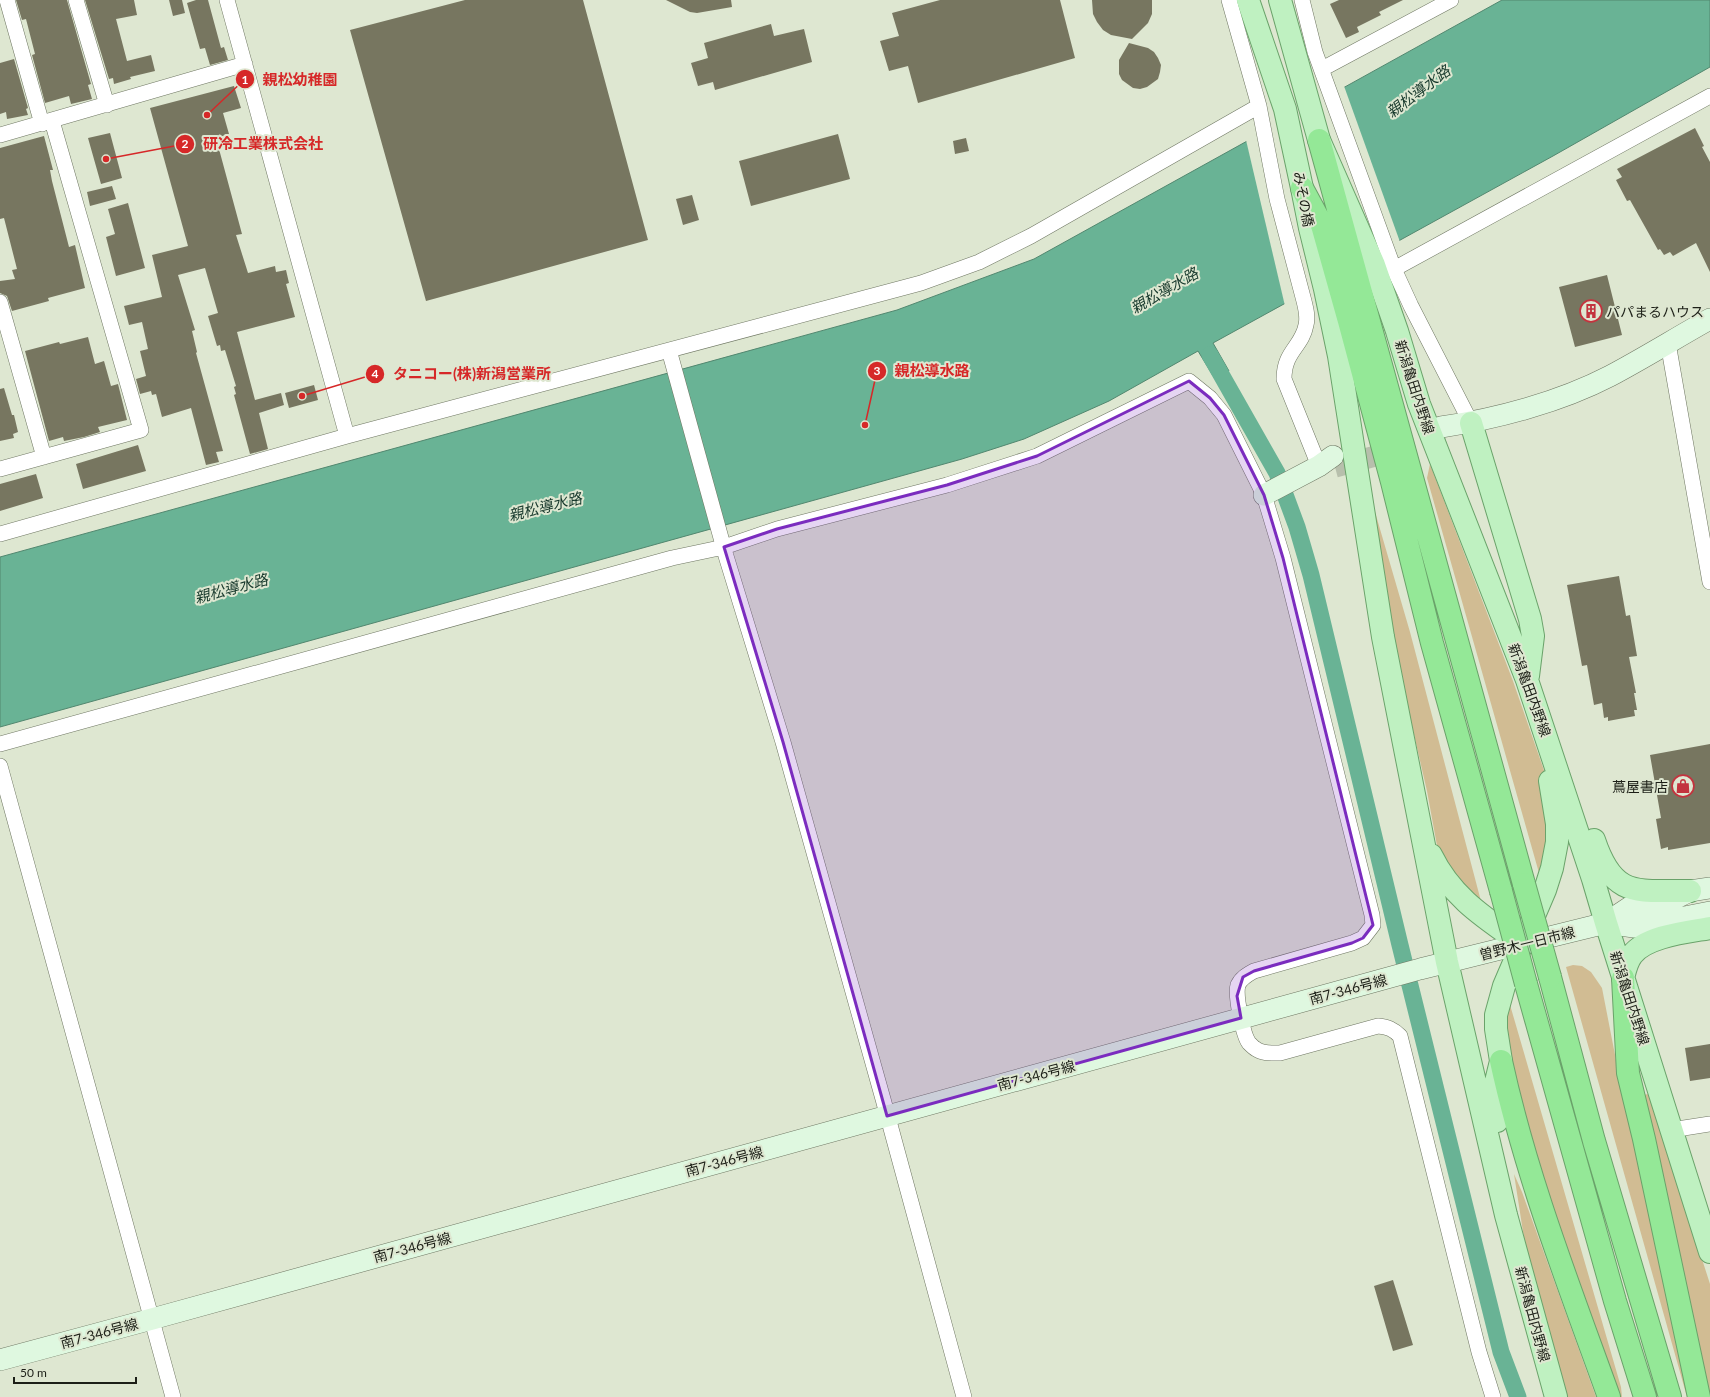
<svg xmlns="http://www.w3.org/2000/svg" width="1710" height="1397" viewBox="0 0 1710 1397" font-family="Lato,'Noto Sans JP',sans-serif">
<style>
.green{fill:#d1bc93}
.water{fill:#69b395;stroke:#52876f}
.pier{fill:#dee7d1}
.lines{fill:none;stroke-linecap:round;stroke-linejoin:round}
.canal{stroke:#69b395;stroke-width:17}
.building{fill:#777660}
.secondary-tunnel{stroke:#b7bfac;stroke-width:21;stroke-dasharray:21 10;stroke-linecap:butt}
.street-casing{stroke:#6f7763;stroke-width:16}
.secondary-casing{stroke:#6f7763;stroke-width:22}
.primary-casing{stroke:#6aa26a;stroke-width:24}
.highway-casing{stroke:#6aa26a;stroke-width:24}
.street{stroke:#fff;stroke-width:15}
.secondary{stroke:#dff8e0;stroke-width:21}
.primary{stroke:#bff1c1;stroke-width:22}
.highway{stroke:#94e897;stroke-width:22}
.highway-bridge-casing{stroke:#6aa26a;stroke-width:24;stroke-linecap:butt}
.highway-bridge{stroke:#94e897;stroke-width:22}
.marked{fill:#7b2cbf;fill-opacity:0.2;stroke:#7b2cbf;stroke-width:3;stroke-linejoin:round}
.labels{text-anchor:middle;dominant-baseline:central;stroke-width:4;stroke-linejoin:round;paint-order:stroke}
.street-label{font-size:14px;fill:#1c1f17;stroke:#dee7d1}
.poi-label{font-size:14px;fill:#1c1f17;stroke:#dee7d1;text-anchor:start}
.water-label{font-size:15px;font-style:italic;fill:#16382b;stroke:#dee7d1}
.leader{fill:none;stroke:#d62828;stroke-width:1.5}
.callout-dot{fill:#d62828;stroke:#dee7d1;stroke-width:1.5}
.mark-label{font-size:12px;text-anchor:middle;font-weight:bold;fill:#fff}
.callout-label{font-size:15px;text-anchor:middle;font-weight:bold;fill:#d62828;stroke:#dee7d1;stroke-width:4;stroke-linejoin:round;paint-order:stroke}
</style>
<rect width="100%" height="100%" fill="#dee7d1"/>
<path class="green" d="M1430 464 1513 681 1547 779 1550 836 1541 880 1427 478Z
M1373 505 1410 632 1482 905 1467 892 1438 851 1427 791 1397 661Z
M1573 965 1582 966 1591 972 1602 988 1623 1096 1688 1389 1687 1397 1566 967Z
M1506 991 1621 1387 1622 1397H1618L1576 1286 1504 1053Z
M1649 1094 1710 1284V1396L1642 1095Z
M1514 1174 1522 1192 1596 1397H1563L1526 1251Z"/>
<path class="water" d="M1502 0H1710V67L1553 156 1213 343 1229 371 1215 379 1198 351 1109 401 1024 439 962 459 0 727V557L897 310 1034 259Z"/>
<path class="pier" d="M1344 86 1400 242 1285 306 1246 140Z"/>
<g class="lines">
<path class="canal" d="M1210 355 1277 473 1297 527 1311 575 1400 945 1501 1352 1518 1397"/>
</g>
<path class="building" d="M16 0H67L91 84 88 85 92 99 71 104 69 96 45 103 32 55 35 54 26 19 22 20Z
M85 0H134L137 15 116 19 127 61 151 55 155 71 130 77 131 79 114 84 113 78 109 79Z
M169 0H182L185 13 173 16Z
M196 0H208L221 48 224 47 228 60 210 65 205 48 200 49 187 3Z
M465 0H583L648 240 426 301 350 30Z
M666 0H731L732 7 697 13 690 12Z
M940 0H1060L1075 58 918 103 908 66 889 71 880 41 899 36 892 13Z
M1092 0H1152V14L1148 23 1132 39 1111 35 1103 30 1097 22 1093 14Z
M1339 0H1403L1379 12 1381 15 1357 27 1359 32 1346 38 1330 4Z
M771 24 774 36 804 29 812 62 715 90 713 82 698 86 691 63 708 58 704 43Z
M1129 43 1148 48 1154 52 1158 58 1161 65 1160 72 1158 79 1147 87 1140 89 1133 88 1122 80 1119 74V60Z
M14 59 28 108 26 109 28 115 7 119 6 112 0 114V63Z
M234 86 241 108 223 113 229 134 216 138 242 234 236 235 248 273 275 266 276 272 286 270 289 283 286 284 295 317 237 332 255 400 281 393 284 405 259 413 268 449 250 454 234 395 236 394 234 387 236 386 225 350 221 351 220 345 217 346 208 316 218 313 205 268 178 275 195 330 192 331 197 352 196 353 223 451 216 452 219 462 206 465 191 408 162 417 156 394 152 395 151 391 140 394 136 379 146 376 140 351 148 349 142 322 129 325 124 306 162 297 152 255 188 246 150 108Z
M1695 128 1704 146 1702 147 1710 162V272L1696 243 1673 256 1670 252 1664 255 1660 249 1658 250 1630 200 1627 201 1616 180 1622 177 1617 169Z
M110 133 122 178 101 184 88 138Z
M838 134 850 179 751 206 739 161Z
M44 136 53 170H50L52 181 69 247 75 245 85 288 48 298 49 301 12 311 7 296 0 293V281L15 279 12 270 17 269 4 218 0 219V148Z
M966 138 969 151 955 154 953 141Z
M112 186 116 199 90 206 87 192Z
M692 195 699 220 683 225 676 199Z
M128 203 145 268 116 276 106 237 115 234 108 209Z
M1607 275 1622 335 1575 347 1559 287Z
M88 337 95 364 104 361 111 386 118 384 127 420 98 427 100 432 84 437 64 441 63 437 49 441 25 351 59 342 60 344Z
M314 385 318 400 289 408 285 393Z
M4 388 12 415H14L18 432 13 434 14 438 0 441V389Z
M138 445 146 471 83 489 76 464Z
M36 474 43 498 0 511V484Z
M1619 576 1626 616 1630 615 1637 656 1629 657 1636 693H1634L1637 710H1634L1635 716 1608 721V717L1604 718 1602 703 1594 705 1587 665 1582 666 1567 585Z
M1710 744V843L1668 850V847L1661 849 1656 819 1661 818 1650 755Z
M1710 1044V1078L1690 1081 1685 1048Z
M1393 1280 1413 1345 1393 1351 1374 1286Z"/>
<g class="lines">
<path class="secondary-tunnel" d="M1335 467 1446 437"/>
<g class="street-casing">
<path id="street" d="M7 0 42 124
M76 0 107 105
M227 0 347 436
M1229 0 1259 106 1277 199 1304 301C1306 309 1308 317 1306 325 1302 347 1284 351 1284 379L1319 466
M1302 0 1315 52 1394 269 1411 306 1471 423
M1322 69 1451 0
M0 135 245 64
M1394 269 1710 96
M0 302 44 457
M1668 343 1710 582
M669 350 726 556 783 742 883 1099 964 1397
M0 469 141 430 52 121
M0 534 347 436 921 283 979 262 1031 236 1259 106
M0 744 672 558 724 547 777 529 947 485 1037 456 1189 381 1210 398 1224 415 1264 495 1283 558 1372 915 1373 925 1363 938 1352 943 1254 971C1247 975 1241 978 1238 985 1235 995 1243 1035 1249 1043 1251 1045 1254 1048 1256 1049 1263 1054 1271 1053 1280 1053L1378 1026C1388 1027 1393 1029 1400 1036L1479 1352 1493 1397
M0 766 173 1397
M1671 1130 1710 1124"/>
</g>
<g class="secondary-casing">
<path id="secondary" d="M1441 427C1496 419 1560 402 1610 376 1644 358 1676 338 1710 319
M1264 495 1319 466 1333 456
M1606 923 1634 927 1710 912
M0 1360 152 1319 1420 969 1606 923 1630 907 1676 898 1690 891 1710 888"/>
</g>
<g class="primary-casing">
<path id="primary" d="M1248 0 1285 109 1302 188 1310 228 1325 289 1339 356 1383 637 1447 962 1506 1215 1556 1397
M1280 0 1319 140 1374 265 1397 331 1419 404 1527 680 1593 879 1606 923 1710 1252
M1471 423 1530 619 1533 636 1528 676
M1594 840C1614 900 1638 890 1690 891
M1431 855C1452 898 1485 918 1522 944
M1623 978C1625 970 1627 961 1632 955 1646 936 1688 932 1710 928
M1497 1121 1493 1094 1501 1061 1496 1029V1015L1504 986 1545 890 1552 868 1557 842V824L1550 781"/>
</g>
<g class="highway-casing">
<path id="highway" d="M1319 140 1524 884
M1302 188 1322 225 1349 321 1392 482 1432 643 1501 891
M1550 977 1594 1141 1670 1397
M1623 978 1628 1073 1644 1139 1699 1397
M1526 984 1615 1301 1645 1397
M1501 1061C1526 1176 1569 1286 1609 1397"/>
</g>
<use href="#street" class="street"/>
<use href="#secondary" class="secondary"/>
<use href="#primary" class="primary"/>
<use href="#highway" class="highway"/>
<g class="highway-bridge-casing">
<path id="highway-bridge" d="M1524 884 1550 977
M1501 891 1526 984"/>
</g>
<use href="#highway-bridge" class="highway-bridge"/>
</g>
<path class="marked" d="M1189 381 1210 398 1224 415 1264 495 1283 558 1373 925 1363 938 1352 943 1254 971 1243 977 1237 996 1241 1018 887 1116 783 742 724 547 777 529 947 485 1037 456Z"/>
<defs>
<g id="building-ring" transform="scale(1.15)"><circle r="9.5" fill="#dee7d1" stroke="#c3333e" stroke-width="1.5"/><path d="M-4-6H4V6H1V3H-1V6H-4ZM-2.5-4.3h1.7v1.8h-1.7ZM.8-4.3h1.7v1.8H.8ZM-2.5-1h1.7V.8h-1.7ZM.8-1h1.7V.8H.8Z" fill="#c3333e"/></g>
<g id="shop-ring" transform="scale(1.15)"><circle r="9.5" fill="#dee7d1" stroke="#c3333e" stroke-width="1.5"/><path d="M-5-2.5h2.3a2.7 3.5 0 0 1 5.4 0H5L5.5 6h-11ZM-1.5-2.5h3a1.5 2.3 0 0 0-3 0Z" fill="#c3333e"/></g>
</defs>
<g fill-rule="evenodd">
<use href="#building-ring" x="1591" y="311"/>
<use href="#shop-ring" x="1683" y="786"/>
</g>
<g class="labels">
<g class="street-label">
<text transform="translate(1304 199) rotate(79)">みその橋</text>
<text transform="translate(1415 387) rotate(72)">新潟亀田内野線</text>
<text transform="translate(1530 690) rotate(70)">新潟亀田内野線</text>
<text transform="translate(1527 943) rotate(-14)">曽野木一日市線</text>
<text transform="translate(1348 989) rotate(-15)">南7-346号線</text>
<text transform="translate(1630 998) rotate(72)">新潟亀田内野線</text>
<text transform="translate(1036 1075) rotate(-15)">南7-346号線</text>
<text transform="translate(724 1161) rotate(-15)">南7-346号線</text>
<text transform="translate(412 1247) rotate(-15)">南7-346号線</text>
<text transform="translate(1533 1314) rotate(75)">新潟亀田内野線</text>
<text transform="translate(99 1333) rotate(-15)">南7-346号線</text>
</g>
<g class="poi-label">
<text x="1606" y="311">パパまるハウス</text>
<text x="1668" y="786" text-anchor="end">蔦屋書店</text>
</g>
<g class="water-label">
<text transform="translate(1418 91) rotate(-37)">親松導水路</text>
<text transform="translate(1164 290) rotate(-30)">親松導水路</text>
<text transform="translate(545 506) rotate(-14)">親松導水路</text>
<text transform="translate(231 588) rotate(-15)">親松導水路</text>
</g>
</g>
<path class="leader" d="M207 115L245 79M106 159L185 144M865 425L877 371M302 396L375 374"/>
<g class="callout-dot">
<circle cx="207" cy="115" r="4"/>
<circle cx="106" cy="159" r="4"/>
<circle cx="865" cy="425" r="4"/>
<circle cx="302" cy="396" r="4"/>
<circle cx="245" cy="79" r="10"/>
<circle cx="185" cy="144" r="10"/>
<circle cx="877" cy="371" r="10"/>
<circle cx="375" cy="374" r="10"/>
</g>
<g class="mark-label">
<text x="245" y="84">1</text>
<text x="185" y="148">2</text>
<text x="877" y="375">3</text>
<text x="375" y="378">4</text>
</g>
<g class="callout-label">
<text x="300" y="85">親松幼稚園</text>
<text x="263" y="149">研冷工業株式会社</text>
<text x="932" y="376">親松導水路</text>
<text x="472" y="379">タニコー(株)新潟営業所</text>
</g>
<path d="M14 1377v6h122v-6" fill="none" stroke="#1c1f17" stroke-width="2"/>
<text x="20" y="1377" font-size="12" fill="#1c1f17" stroke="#dee7d1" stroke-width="3" paint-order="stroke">50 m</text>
</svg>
